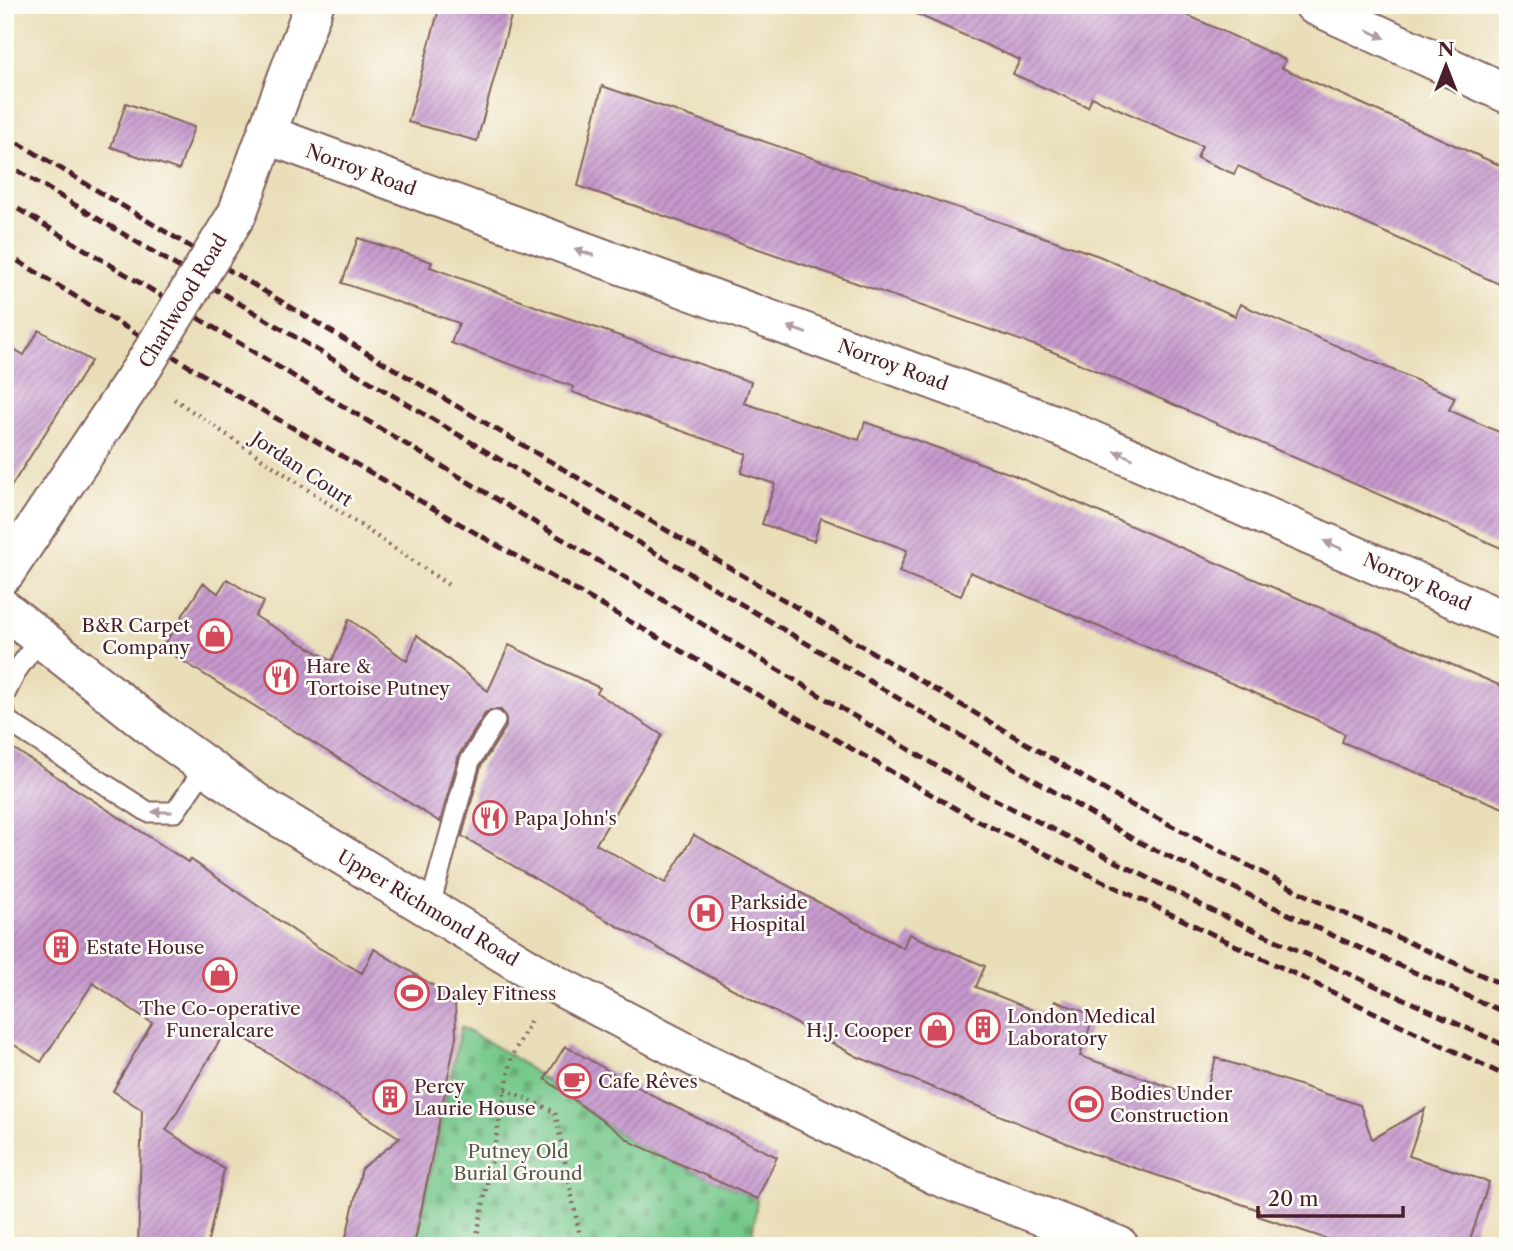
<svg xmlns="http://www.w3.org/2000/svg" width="1513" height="1251" viewBox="0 0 1513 1251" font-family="'Libre Caslon Text',serif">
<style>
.cemetery{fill:url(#cemetery-stones);stroke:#60745a;stroke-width:2}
.building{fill:url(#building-hatch)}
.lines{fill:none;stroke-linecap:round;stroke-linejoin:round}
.service-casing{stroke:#82625d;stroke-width:23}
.minor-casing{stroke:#82625d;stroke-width:42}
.trunk-casing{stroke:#82625d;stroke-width:42}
.path{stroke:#82625d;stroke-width:4.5;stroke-dasharray:2 5;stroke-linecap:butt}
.service{stroke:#fff;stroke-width:19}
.minor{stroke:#fff;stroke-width:38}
.trunk{stroke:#fff;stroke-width:38}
.rail{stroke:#4a1f2b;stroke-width:5;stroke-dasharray:10 5;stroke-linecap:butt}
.minor-bridge-casing{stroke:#82625d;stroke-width:42;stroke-linecap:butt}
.minor-bridge{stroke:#fff;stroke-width:38}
.oneway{fill:#ae9aa0}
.labels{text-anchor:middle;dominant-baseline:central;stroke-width:5;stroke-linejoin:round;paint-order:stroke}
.street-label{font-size:19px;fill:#4a1f2b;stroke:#fdfcf7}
.poi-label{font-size:19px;fill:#4a1f2b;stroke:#fdfcf7;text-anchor:start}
.park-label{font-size:19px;fill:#595a4c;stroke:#fdfcf7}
</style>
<defs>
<pattern id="cemetery-stones" width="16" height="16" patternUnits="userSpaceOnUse" patternTransform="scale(1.75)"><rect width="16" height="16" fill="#75c88a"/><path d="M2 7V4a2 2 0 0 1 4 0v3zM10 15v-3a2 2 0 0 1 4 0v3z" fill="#67ab77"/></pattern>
<pattern id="building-hatch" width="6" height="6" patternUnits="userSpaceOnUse" patternTransform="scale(1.75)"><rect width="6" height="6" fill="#c699cd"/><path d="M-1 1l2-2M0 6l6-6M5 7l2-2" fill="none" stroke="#a37ca7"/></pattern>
</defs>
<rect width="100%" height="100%" fill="#fdfcf7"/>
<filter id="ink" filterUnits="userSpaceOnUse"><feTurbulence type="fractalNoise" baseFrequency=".0143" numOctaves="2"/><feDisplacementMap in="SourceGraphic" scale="14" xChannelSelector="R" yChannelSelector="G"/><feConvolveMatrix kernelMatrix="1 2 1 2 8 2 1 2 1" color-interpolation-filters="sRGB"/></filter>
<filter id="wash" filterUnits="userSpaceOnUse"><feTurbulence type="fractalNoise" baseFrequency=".00686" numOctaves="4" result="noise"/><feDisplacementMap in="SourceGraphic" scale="28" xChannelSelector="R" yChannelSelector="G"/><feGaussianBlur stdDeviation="1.57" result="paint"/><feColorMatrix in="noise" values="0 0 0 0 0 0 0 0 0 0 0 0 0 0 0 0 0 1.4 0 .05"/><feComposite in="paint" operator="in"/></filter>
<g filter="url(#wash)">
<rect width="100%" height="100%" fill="#eadeb9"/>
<path class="cemetery" d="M461 1027 512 1056 632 1143 757 1199 751 1246H415Z"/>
<g id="blocks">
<path class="building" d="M440 5H514L477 141 408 122Z
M896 5H1165L1286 60 1282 68 1508 169V288L1238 166 1234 174 1197 158 1202 146 1092 97 1088 107 1013 74 1020 60Z
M602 86 1099 256 1235 316 1240 304 1455 397 1449 410 1508 436V551L1051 351 578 186Z
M126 103 194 127 179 170 111 147Z
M358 238 432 262 430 267 551 312 751 382 744 403 859 440 865 422 1011 474 1508 689V810L1342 742 1345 734 1311 717 970 572 961 596 899 572 907 550 821 518 814 541 762 524 775 484 741 473 747 454 572 392 574 387 451 343 459 323 342 283Z
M39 330 91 361 5 496V344L24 355Z
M227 579 264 602 255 616 332 661 349 619 407 661 417 635 488 691 509 645 600 688 597 693 662 735 596 844 665 883 694 835 903 948 909 934 985 966 976 987 1050 1017 1055 1001 1094 1015 1080 1056 1203 1099 1216 1058 1360 1105 1372 1139 1425 1109 1409 1156 1489 1182 1468 1246H1348L1258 1216 1259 1210 1091 1153 856 1056 599 916 462 836 481 766 506 727V716L501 710H490L485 714 459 755 440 822 162 648 203 583 218 593Z
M5 743 188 862 190 859 316 946 362 973 374 949 455 999 456 1037 414 1246H344L362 1168 400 1138 228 1027 166 1130 224 1169 207 1246H138L142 1110 113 1091 152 1023 93 983 41 1062 5 1039Z
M565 1046 663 1101 777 1157 757 1199 633 1143 545 1079Z"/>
</g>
</g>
<g filter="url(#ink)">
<use href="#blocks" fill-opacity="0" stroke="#82625d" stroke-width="2"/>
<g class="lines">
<g class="service-casing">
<path id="service" d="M5 694 17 670 40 638
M5 713 6 720 148 812H175L206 766
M429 909 470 761 495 721"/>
</g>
<g class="minor-casing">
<path id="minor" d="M1314 5 1508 94
M268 135 1056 425 1508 622
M237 214 314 5
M5 573 144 365"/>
</g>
<g class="trunk-casing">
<path id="trunk" d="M5 610 161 734 261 806 551 982 710 1065 938 1176 1119 1246"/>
</g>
<path class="path" d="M174 399 450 586
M505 1089 555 1112 582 1246
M475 1246 512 1056 531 1020"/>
<use href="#service" class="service"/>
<use href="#minor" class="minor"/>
<use href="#trunk" class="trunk"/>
<path class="rail" d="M5 135 342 338 1120 799 1319 902 1508 987
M5 163 1133 839 1340 939 1508 1014
M5 201 976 790 1217 913 1508 1047
M5 253 239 397 974 819 1508 1077"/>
<g class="minor-bridge-casing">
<path id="minor-bridge" d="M144 365 237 214"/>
</g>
<use href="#minor-bridge" class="minor-bridge"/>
</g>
<defs><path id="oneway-solid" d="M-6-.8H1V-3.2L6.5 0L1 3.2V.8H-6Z" transform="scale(1.75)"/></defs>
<g class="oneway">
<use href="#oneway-solid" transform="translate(1376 34) rotate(25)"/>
<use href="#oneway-solid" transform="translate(584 252) rotate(-160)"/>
<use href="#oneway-solid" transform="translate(797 330) rotate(-160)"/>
<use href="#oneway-solid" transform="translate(1124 455) rotate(-156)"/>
<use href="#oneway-solid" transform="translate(1333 545) rotate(-156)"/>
<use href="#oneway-solid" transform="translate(162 812) rotate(180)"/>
</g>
</g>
<defs>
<g id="shop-ring" transform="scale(1.75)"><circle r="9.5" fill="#fdfcf7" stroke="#d1495b" stroke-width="1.5"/><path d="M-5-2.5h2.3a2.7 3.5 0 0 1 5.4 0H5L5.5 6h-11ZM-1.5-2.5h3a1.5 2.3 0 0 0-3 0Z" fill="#d1495b"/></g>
<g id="restaurant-ring" transform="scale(1.75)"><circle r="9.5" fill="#fdfcf7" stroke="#d1495b" stroke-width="1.5"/><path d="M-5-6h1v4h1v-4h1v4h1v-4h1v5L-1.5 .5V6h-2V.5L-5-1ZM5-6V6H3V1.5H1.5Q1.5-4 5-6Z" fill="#d1495b"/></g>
<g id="hospital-ring" transform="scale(1.75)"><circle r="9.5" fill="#fdfcf7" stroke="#d1495b" stroke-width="1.5"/><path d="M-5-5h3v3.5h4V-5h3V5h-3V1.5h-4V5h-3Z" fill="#d1495b"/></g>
<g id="building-ring" transform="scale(1.75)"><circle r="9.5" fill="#fdfcf7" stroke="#d1495b" stroke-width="1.5"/><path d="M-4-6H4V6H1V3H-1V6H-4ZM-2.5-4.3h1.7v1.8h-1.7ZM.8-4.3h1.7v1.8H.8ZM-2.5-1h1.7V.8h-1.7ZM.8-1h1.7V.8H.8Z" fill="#d1495b"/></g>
<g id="stadium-ring" transform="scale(1.75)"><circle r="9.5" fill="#fdfcf7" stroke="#d1495b" stroke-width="1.5"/><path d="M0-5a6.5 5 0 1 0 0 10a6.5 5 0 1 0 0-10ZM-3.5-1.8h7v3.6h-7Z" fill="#d1495b"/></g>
<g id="cafe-ring" transform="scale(1.75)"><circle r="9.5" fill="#fdfcf7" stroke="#d1495b" stroke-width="1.5"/><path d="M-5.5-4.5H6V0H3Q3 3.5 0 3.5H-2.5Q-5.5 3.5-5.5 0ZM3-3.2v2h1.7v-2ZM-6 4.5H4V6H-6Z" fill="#d1495b"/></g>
</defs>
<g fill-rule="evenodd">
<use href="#shop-ring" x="215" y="636"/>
<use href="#restaurant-ring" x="281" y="677"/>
<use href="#restaurant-ring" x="490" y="818"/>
<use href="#hospital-ring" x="706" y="913"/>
<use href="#building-ring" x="61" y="947"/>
<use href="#shop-ring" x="220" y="975"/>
<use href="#stadium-ring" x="412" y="993"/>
<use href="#building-ring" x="983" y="1027"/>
<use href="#shop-ring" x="937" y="1030"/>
<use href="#cafe-ring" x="574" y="1081"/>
<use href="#building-ring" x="390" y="1097"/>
<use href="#stadium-ring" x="1086" y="1104"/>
</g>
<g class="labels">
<g class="street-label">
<text transform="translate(361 170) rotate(20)">Norroy Road</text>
<text transform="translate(183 301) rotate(-59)">Charlwood Road</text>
<text transform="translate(893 365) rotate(20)">Norroy Road</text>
<text transform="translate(302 469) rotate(34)">Jordan Court</text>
<text transform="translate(1417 582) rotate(24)">Norroy Road</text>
<text transform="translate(428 908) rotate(31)">Upper Richmond Road</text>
</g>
<g class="poi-label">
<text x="190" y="625" text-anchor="end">B&amp;R Carpet<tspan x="190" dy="22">Company</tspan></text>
<text x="306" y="666">Hare &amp;<tspan x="306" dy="22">Tortoise Putney</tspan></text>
<text x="514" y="818">Papa John's</text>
<text x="730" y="902">Parkside<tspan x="730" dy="22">Hospital</tspan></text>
<text x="86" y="947">Estate House</text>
<text x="436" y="993">Daley Fitness</text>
<text x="220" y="1008" text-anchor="middle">The Co-operative<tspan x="220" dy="22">Funeralcare</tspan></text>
<text x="1007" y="1016">London Medical<tspan x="1007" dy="22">Laboratory</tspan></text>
<text x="912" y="1030" text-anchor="end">H.J. Cooper</text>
<text x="598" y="1081">Cafe Rêves</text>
<text x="414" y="1086">Percy<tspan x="414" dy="22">Laurie House</tspan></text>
<text x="1110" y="1093">Bodies Under<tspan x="1110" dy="22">Construction</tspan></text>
</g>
<g class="park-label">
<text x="518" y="1151">Putney Old<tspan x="518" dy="22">Burial Ground</tspan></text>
</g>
</g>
<rect width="1513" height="1251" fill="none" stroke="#fdfcf7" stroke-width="28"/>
<g transform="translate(1446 66)" stroke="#fdfcf7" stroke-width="5" paint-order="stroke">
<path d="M0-5L12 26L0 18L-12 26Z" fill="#4a1f2b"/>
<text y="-10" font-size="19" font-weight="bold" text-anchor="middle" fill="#4a1f2b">N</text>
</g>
<path d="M1258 1206v10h145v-10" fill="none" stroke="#4a1f2b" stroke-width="3.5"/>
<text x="1268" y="1206" font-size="21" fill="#4a1f2b" stroke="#fdfcf7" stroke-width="5" paint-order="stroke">20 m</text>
</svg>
